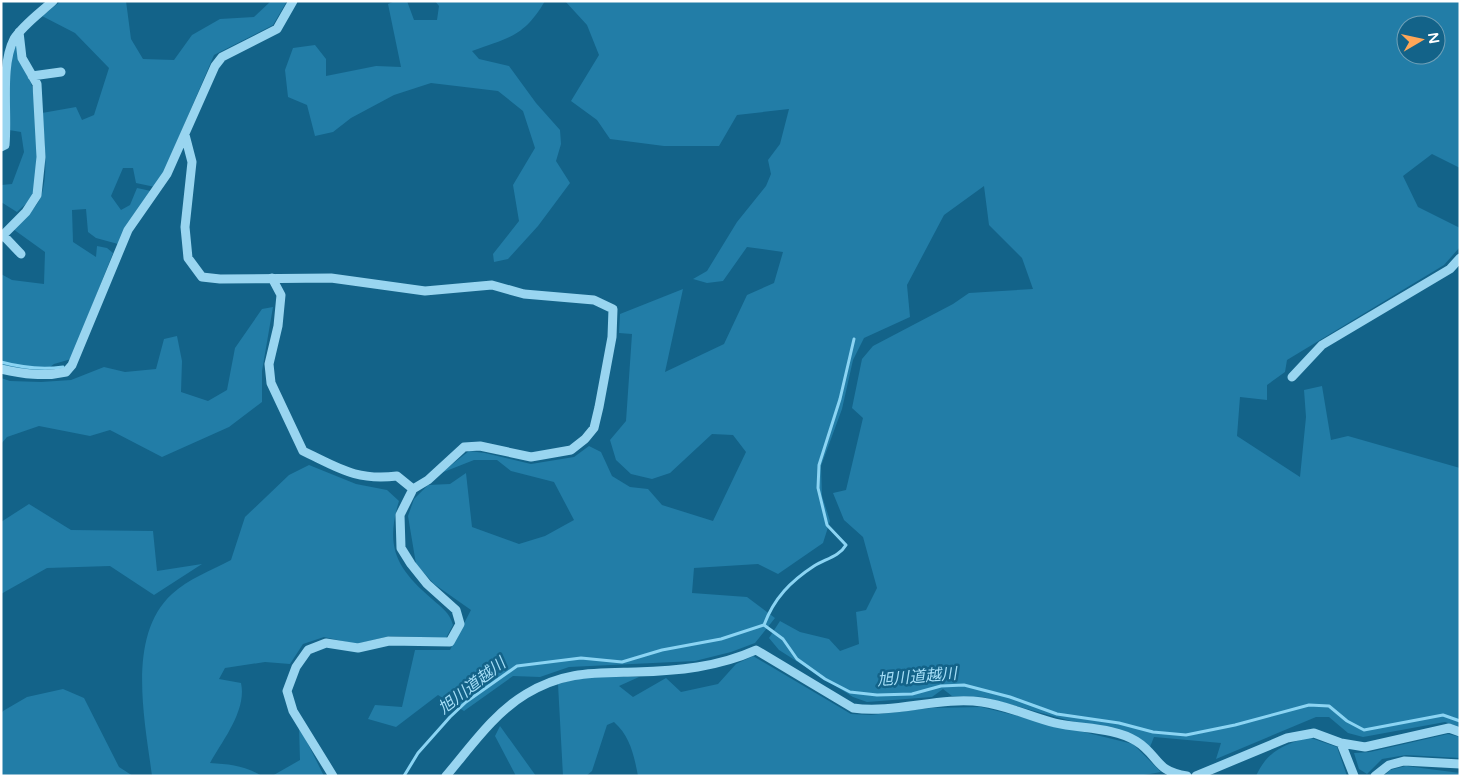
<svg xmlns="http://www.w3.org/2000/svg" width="1461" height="777" viewBox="0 0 1461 777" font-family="'Varela Round','Noto Sans JP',sans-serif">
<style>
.green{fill:#227da7;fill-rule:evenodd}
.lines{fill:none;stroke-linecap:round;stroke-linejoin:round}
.stream{stroke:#8bd4f3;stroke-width:3}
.minor{stroke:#99d5f0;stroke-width:9}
.labels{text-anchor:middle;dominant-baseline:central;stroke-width:5;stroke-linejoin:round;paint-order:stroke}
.water-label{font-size:16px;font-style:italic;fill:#a4def7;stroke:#136389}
</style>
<rect width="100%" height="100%" fill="#136389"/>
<path class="green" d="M61 1H126L131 39 143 59 174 60 192 35 220 19 254 17 271 1H287L273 25 214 55 164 172 155 187 136 183 133 168H123L111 196 121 210 130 205 137 188 151 191 118 244 96 238 88 232 86 209 72 210 73 242 96 257 97 246 107 248 113 253 71 359 54 364 42 373 1 365V274L12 280 44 284 45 252 13 229C23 220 37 208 41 196 49 175 44 135 42 113L76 107 82 120 94 115 109 68 75 33 42 16Z
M395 1H407L414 20H437L439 6 435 1H545C524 37 508 38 472 51L479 59 509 66 536 103 560 130 561 144 556 161 570 183 538 226 508 259 494 262 493 254 519 221 513 185 535 148 523 111 498 91 431 83 394 95 351 118 333 132 315 136 307 105 288 97 285 70 293 48 315 45 326 59V76L376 66 401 67 388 4Z
M565 1H1460V168L1432 154 1403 176 1418 207 1460 228V247L1444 265 1287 360 1285 372 1267 385V400L1240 397 1237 436 1300 477 1306 417 1304 390 1322 386 1331 440 1348 436 1460 468V727L1445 722 1363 737 1348 733 1329 717H1316L1216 759 1221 743 1154 737 1150 747 1130 733 1071 721 983 697 952 696 943 689 932 697 867 702 853 697 779 650 769 638 780 621 800 632 829 639 840 651 859 644 856 612 866 610 877 588 863 537 844 520 833 493 846 490 863 418 852 408 862 359 873 346 953 304 969 293 1033 289 1022 258 989 225 984 186 944 215 907 285 910 317 864 338 853 360 842 409 821 466 822 496 830 521 823 543 778 574 758 564 694 568 692 593 747 597 775 618 755 643 731 652 695 661 569 667 540 677 513 676 464 711 438 695 396 727 368 719 375 705 402 707 415 650H450L471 610 434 584 416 564 408 516 414 499 428 485 450 484 466 473 472 527 519 544 545 536 574 520 554 482 511 471 497 460H474L441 473 469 451 485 453 531 464 574 457 589 446 601 452 612 476 630 487 648 489 662 505 713 521 746 452 733 435 712 434 670 473 652 479 631 474 616 460 610 440 626 421 632 334 619 333 620 314 683 289 665 372 724 344 747 295 774 283 783 252 747 247 723 281 707 283 693 279 707 271 737 222 766 186 771 174 768 160 780 144 789 109 737 115 719 146H664L610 139 597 120 571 101 599 55 587 25ZM1406 25H1436V55H1406Z
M17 40C19 63 23 64 31 83 37 99 39 175 34 192 31 201 23 206 17 212L1 202V185L12 184 24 152 21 132 9 130 8 60Z
M273 307 262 371V402L229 427 162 457 110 430 90 436 39 426 7 437 1 444V378L10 381 41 382 71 380 104 367 125 372 156 369 164 339 177 336 182 361 181 392 208 401 227 390 235 348 262 309Z
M309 465 356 484 387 490 399 501C385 547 396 568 432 599 441 607 450 613 453 625L446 638 390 636 356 644 324 637 303 644 290 664 265 662 225 668 219 679 241 683C247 710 223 740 210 763 230 764 245 766 262 776H152C145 721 126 636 172 594 188 579 212 570 231 560L245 517 289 475Z
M29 504 71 530 153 531 157 571 202 564 154 595 110 566 47 568 1 594V522Z
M753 656 851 714 871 715 931 708 981 707 1133 744 1161 772 1138 776H638C634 755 630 736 614 722L607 725 592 771 586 776H563L558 684 583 677H639L619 686 633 697 666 678 681 692 718 684 736 664Z
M63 689 84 698 119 767 133 776H1V714L3 711 27 697Z
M299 726 324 776H272L300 760Z
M500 726 536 776H516L495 736Z
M1448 734 1460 737V758L1406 755 1382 759 1367 774 1359 769 1354 753 1370 752Z
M1308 737 1337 747 1347 776H1256C1268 750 1283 746 1308 737Z
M1406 766 1460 773V776H1384L1390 770Z"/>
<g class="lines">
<path class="stream" d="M1 362C23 368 41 370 63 367
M764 625C774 598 791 581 814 566 825 559 839 557 846 545L827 525 818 488 819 465 840 399 854 339
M404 776 418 753 450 717 466 702 517 666 581 658 622 662 662 650 721 639 764 625 783 639 797 659 825 679 850 692 877 695 912 694 941 686 964 685 1010 697 1057 714 1119 723 1153 732 1186 735 1235 725 1309 705 1329 706 1347 721 1364 730 1443 715 1460 721"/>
<path class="minor" d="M32 76 61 72
M185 135 192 162 185 227 188 258 202 277 220 279 331 278 425 291 492 285 524 294 594 300 613 309 612 337 599 407 594 428 585 439 571 450 531 457 480 446 464 447 428 480 413 489 400 515 401 548 411 564 427 584 456 610 460 624 450 642 389 641 358 648 326 643 308 650 296 667 287 691 293 711 333 776
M1 147 5 145C8 113 0 66 14 39 24 24 40 13 53 1
M3 235 21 254
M1 237 26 212 37 195 41 157 37 84 22 58 19 32
M272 278 281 295 278 326 269 364 271 383 303 451C339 468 356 481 397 476L413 489
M1 369C23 374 44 377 66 372L72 365 128 230 167 174 215 66 222 57 277 29 293 1
M1292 377 1322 345 1450 269 1460 258
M1341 743 1354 776
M446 776C470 748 494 713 526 694 564 671 594 673 636 672 678 671 718 667 756 650L853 708C895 714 941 696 982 702 1006 705 1031 717 1055 723 1080 729 1114 727 1136 741 1159 755 1155 772 1187 776
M1196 776 1287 738 1314 733 1341 743 1365 747 1449 728 1460 732
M1375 776 1389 765 1404 761 1460 764"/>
</g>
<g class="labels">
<g class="water-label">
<text transform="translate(917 677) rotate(-5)">旭川道越川</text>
<text transform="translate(472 686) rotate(-38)">旭川道越川</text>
</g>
</g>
<rect width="1461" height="777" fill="none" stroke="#ffffff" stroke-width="5"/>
<g transform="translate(1421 40) rotate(81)"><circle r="24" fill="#136389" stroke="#71a1b8"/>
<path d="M0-4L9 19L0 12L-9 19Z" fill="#ffa758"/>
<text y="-8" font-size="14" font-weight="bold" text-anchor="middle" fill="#ffffff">N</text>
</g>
</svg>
